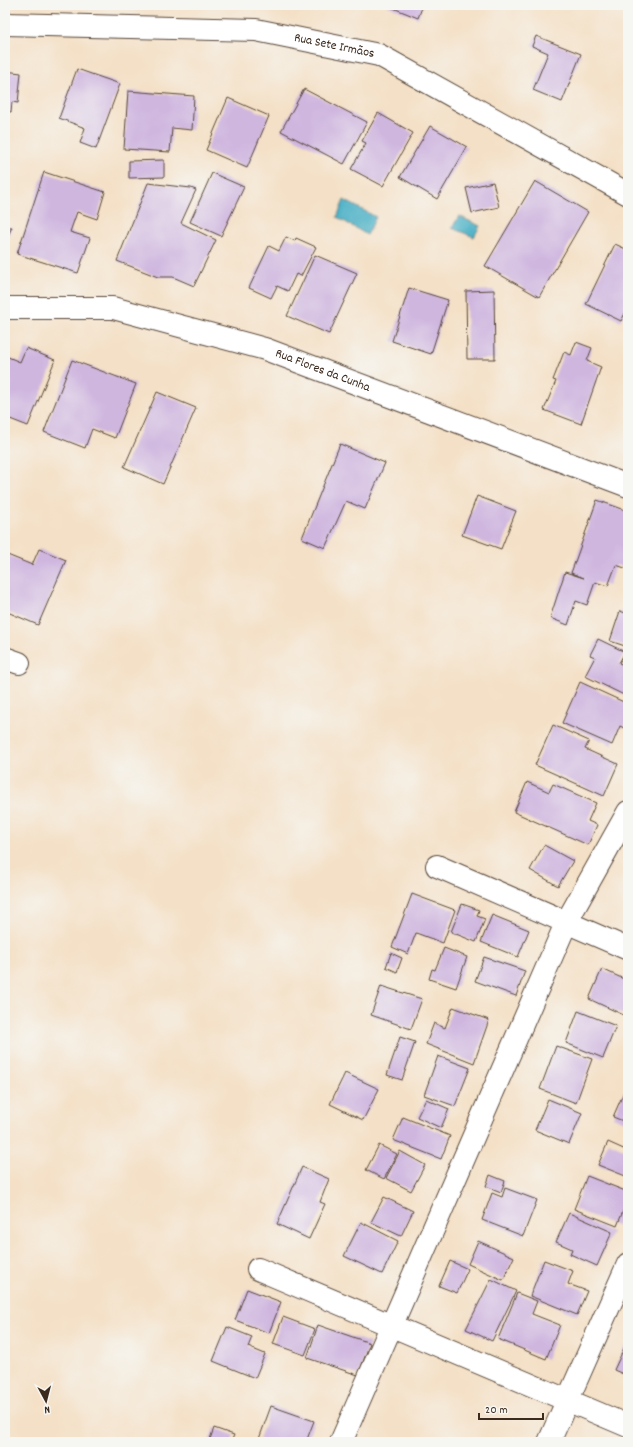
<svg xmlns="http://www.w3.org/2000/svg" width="633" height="1447" viewBox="0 0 633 1447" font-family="Dekko,sans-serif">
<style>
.water{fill:#45aec4;stroke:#406c71}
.building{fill:#cfb6df}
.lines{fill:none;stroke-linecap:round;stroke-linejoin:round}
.street-casing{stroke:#574537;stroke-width:24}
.street{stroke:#fff;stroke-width:22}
.labels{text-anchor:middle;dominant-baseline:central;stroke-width:3.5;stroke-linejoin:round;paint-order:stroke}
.street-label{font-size:13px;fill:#3b2a1e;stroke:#f6f6f2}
</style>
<rect width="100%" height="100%" fill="#f6f6f2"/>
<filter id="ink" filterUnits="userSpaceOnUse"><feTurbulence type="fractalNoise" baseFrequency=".025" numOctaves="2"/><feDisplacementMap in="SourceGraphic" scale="8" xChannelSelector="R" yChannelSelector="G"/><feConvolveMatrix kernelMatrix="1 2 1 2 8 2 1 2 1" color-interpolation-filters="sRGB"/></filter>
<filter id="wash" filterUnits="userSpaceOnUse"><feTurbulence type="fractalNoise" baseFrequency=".012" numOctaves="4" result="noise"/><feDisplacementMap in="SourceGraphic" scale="16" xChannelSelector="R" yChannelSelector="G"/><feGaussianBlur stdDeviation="0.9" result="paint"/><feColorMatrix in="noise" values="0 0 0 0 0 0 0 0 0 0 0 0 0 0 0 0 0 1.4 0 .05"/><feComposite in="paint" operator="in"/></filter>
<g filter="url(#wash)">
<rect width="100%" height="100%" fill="#f4e0c6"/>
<path class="water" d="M344 200 376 217 367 235 337 217Z
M459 216 480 226 474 237 452 228Z"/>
<g id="blocks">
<path class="building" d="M386 5H423L418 18Z
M536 36 581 54 562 102 533 90 548 53 532 46Z
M77 69 120 84 96 149 80 143 85 128 59 118Z
M5 71 21 73 18 103 12 102 11 112 5 111Z
M304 89 367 122 344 164 281 131Z
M128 91 194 96 192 130 172 128 170 152 124 149Z
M228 98 269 116 247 168 206 150Z
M378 113 413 133 383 186 351 169 366 143 362 141Z
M430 126 467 147 437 199 400 177Z
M164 160V177L129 178V161Z
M44 172 105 192 97 219 77 212 70 232 90 238 78 273 17 254Z
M212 173 244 187 221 236 190 222Z
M535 181 588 212 539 297 485 266Z
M493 182 499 207 472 213 466 188Z
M148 183 191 188 196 190 181 223 216 240 194 286 173 277H158L117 261Z
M5 227H12L5 242Z
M286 237 295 241 296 238 316 247 301 276 296 274 288 291 277 286 271 298 249 288 269 246 279 251Z
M615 244 628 250V308L621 321 586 304Z
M315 255 357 273 329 334 287 316Z
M409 288 448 300 431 354 392 341Z
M494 290 495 359H467L466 291Z
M576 342 592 348 587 361 601 367 581 424 544 410 556 381 553 380 564 352 571 355Z
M26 348 55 360 28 426 5 417V365L8 357 20 362Z
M72 360 136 384 115 438 92 429 85 448 44 432Z
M157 392 196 408 163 484 124 467Z
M340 444 385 463 365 509 346 501 325 548 302 538Z
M477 496 516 511 501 549 462 535Z
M597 500 628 511V569L616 565 608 586 595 582 587 605 576 601 568 625 550 618 565 572 584 578 571 573Z
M39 549 66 560 38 625 5 611V554L32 565Z
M620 611 628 614V647L610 641Z
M598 639 625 652 619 663 628 667V697L585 676 595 657 590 655Z
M580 682 628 704V719L624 728 620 726 612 745 562 723Z
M553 725 589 741 585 749 618 764 604 796 535 765Z
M527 782 549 792 553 784 596 803 588 821 597 825 588 845 514 812Z
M544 845 573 861 558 886 530 870Z
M412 894 455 910 443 943 416 933 408 954 392 947Z
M462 904 479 910 477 916 485 919 476 942 451 932Z
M492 915 529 930 518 957 481 942Z
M444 948 467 957 456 988 429 979 432 969 435 970Z
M391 953 402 958 397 972 386 967Z
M484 957 525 971 516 996 475 981Z
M602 969 628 981V1017L589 999Z
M381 986 422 999 411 1029 371 1015Z
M453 1007 489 1020 474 1063 426 1044 434 1023 445 1028Z
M578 1011 616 1026 603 1058 566 1043Z
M400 1037 415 1042 402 1080 387 1075Z
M556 1046 592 1059 576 1103 540 1089Z
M438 1056 470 1068 455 1106 424 1095Z
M345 1073 379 1089 363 1120 330 1104Z
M627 1085H628V1123L613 1117Z
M426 1099 449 1109 441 1128 417 1117Z
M548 1099 582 1113 569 1144 535 1130Z
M403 1117 450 1136 441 1159 393 1140Z
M608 1142 628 1151V1177L598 1165Z
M379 1145 397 1154 384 1179 366 1170Z
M400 1151 425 1165 411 1191 386 1178Z
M302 1167 329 1179 320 1202 325 1204 309 1239 277 1224Z
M490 1175 505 1181 501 1192 486 1186Z
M587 1176 628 1192V1199L617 1226 574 1209Z
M505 1188 537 1200 523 1236 482 1220 492 1193 502 1197Z
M384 1197 413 1211 401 1236 371 1222Z
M569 1213 612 1232 597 1266 570 1254 572 1249 556 1242Z
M361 1222 398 1241 382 1274 344 1256Z
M478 1241 514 1257 503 1280 468 1264Z
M544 1260 573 1271 568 1284 587 1291 577 1315 530 1296Z
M450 1261 468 1269 457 1293 439 1286Z
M491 1279 516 1291 492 1341 466 1329Z
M247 1289 281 1302 269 1333 235 1320Z
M517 1293 537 1301 532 1314 560 1325 546 1359 498 1339Z
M283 1317 315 1329 305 1355 273 1344Z
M318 1325 370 1343 358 1375 307 1358Z
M227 1327 252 1337 248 1347 265 1354 255 1378 213 1361Z
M625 1346 628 1347V1376L614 1370Z
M271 1406 314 1421 306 1442H266L259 1439Z
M214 1428 234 1435 231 1442H209Z"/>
</g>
</g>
<g filter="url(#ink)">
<use href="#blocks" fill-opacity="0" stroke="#574537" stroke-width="1"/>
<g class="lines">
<g class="street-casing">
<g id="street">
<path id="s1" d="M5 24 256 30 379 55 628 194"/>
<path id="s2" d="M5 308H113L265 349 628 486"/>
<path d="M5 658 19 663"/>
<path d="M437 866 628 949"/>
<path d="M258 1269 628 1426"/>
<path d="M341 1442 567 921 628 812"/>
<path d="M549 1442 628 1264"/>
</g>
</g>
<use href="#street" class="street"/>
</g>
</g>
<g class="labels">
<g class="street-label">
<text stroke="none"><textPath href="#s1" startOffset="331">Rua Sete Irmãos</textPath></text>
<text stroke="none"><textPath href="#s2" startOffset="327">Rua Flores da Cunha</textPath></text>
</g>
</g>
<rect width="633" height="1447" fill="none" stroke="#f6f6f2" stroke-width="20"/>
<g transform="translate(46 1401) rotate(173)" stroke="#f6f6f2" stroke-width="3" paint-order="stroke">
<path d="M0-3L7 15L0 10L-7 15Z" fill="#3b2a1e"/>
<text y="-6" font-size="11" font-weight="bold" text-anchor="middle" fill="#3b2a1e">N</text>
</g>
<path d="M479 1413v6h64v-6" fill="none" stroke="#3b2a1e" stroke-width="2"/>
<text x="485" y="1413" font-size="12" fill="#3b2a1e" stroke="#f6f6f2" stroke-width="3" paint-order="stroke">20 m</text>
</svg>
